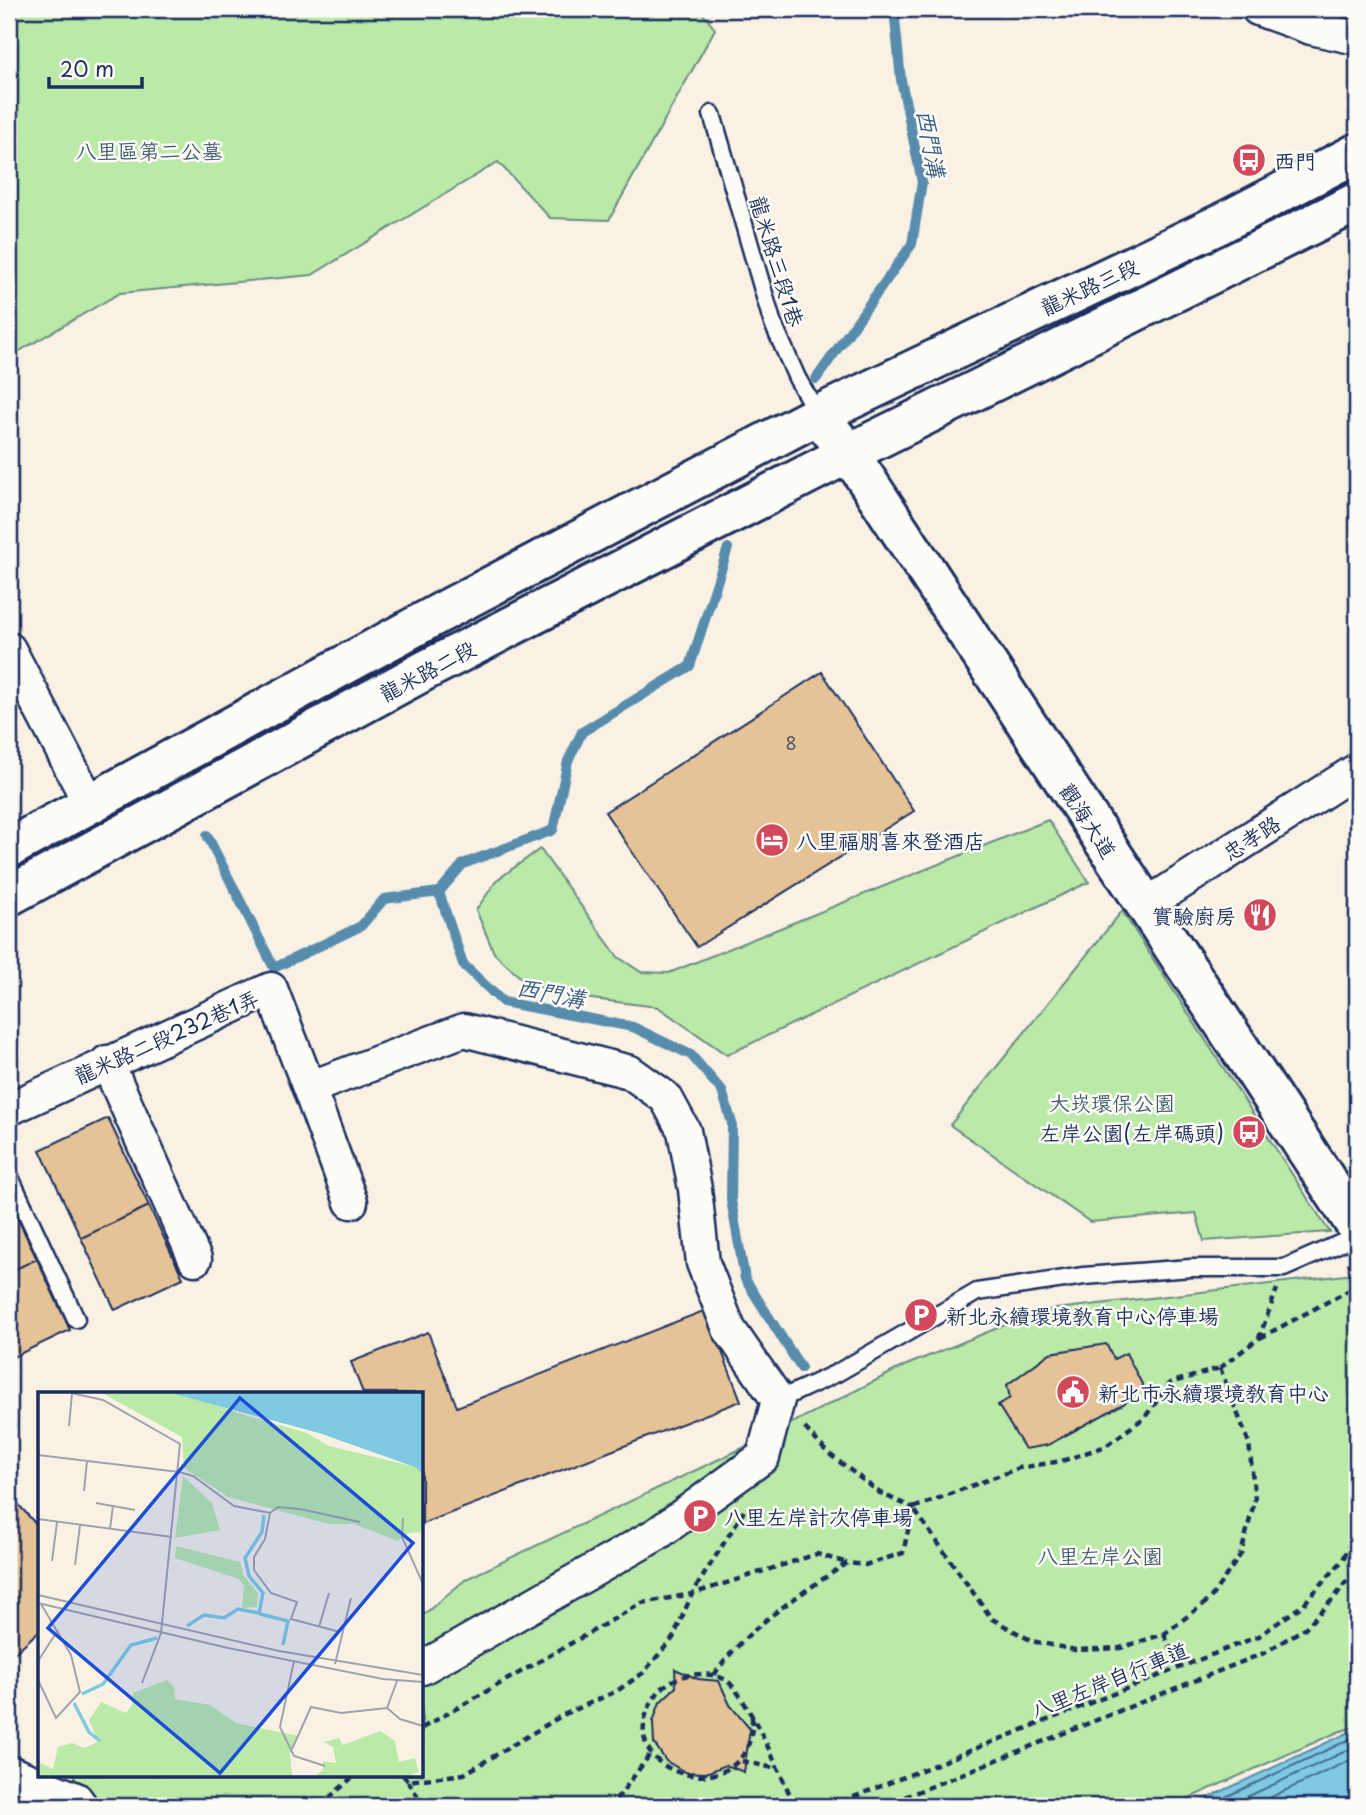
<svg xmlns="http://www.w3.org/2000/svg" width="1366" height="1815" viewBox="0 0 1366 1815" font-family="'Playpen Sans','LXGW WenKai TC',sans-serif">
<style>
.green{fill:#bae9a8;stroke:#6a8c83;stroke-width:2}
.water{fill:#80cae1;stroke:#588cad;stroke-width:2}
.lines{fill:none;stroke-linecap:round;stroke-linejoin:round}
.shore{stroke:#436d92;stroke-width:2}
.stream{stroke:#588cad;stroke-width:10}
.building{fill:#e5c397;stroke:#1b2f5e;stroke-width:2}
.service-casing{stroke:#1b2f5e;stroke-width:21}
.minor-casing{stroke:#1b2f5e;stroke-width:37}
.tertiary-casing{stroke:#1b2f5e;stroke-width:44}
.primary-casing{stroke:#1b2f5e;stroke-width:44}
.path{stroke:#1b2f5e;stroke-width:4.5;stroke-dasharray:7 5;stroke-linecap:butt}
.service{stroke:#fdfcf7;stroke-width:16}
.minor{stroke:#fdfcf7;stroke-width:32}
.tertiary{stroke:#fdfcf7;stroke-width:38}
.primary{stroke:#fdfcf7;stroke-width:38}
.labels{text-anchor:middle;dominant-baseline:central;stroke-width:5;stroke-linejoin:round;paint-order:stroke}
.number-label{font-size:18px;fill:#4e546c}
.park-label{font-size:21px;fill:#435e70;stroke:#fdfcf7}
.poi-label{font-size:21px;fill:#1b2f5e;stroke:#fdfcf7;text-anchor:start}
.street-label{font-size:21px;fill:#1b2f5e;stroke:#fdfcf7}
.water-label{font-size:23px;font-style:italic;fill:#395e85;stroke:#fdfcf7}
.inset-river{fill:none;stroke:#80cae1;stroke-width:3.5}
.inset-road{fill:none;stroke:#a0a3ae;stroke-width:2}
.view{fill:#1d4ed8;fill-opacity:0.15;stroke:#1d4ed8;stroke-width:3.5}
.inset-edge{fill:none;stroke:#1b2f5e;stroke-width:3.5}
</style>
<rect width="100%" height="100%" fill="#f8f1e4"/>
<filter id="ink" filterUnits="userSpaceOnUse"><feTurbulence type="fractalNoise" baseFrequency=".0143" numOctaves="2"/><feDisplacementMap in="SourceGraphic" scale="14" xChannelSelector="R" yChannelSelector="G"/><feConvolveMatrix kernelMatrix="1 2 1 2 8 2 1 2 1" color-interpolation-filters="sRGB"/></filter>
<g filter="url(#ink)">
<path class="green" d="M9 9H699L715 29 609 220 550 218 498 162 312 275 120 293 9 357Z
M1048 820 1089 882 727 1055 658 1007 559 995 524 981 494 953 476 910 497 880 540 849 618 957 641 972 669 973Z
M1122 911 1325 1225 1330 1232 1204 1241 1196 1213 1090 1222 950 1125Z
M1354 1274 1357 1279V1726L1338 1732 1171 1806H68L75 1775H422V1616L466 1579 749 1445 904 1366 1039 1311Z"/>
<path class="water" d="M1357 1728V1806H1190L1354 1730Z"/>
<g class="lines">
<path class="shore" d="M1206 1806 1357 1736
M1227 1806 1357 1746
M1252 1806 1357 1757"/>
<path class="stream" d="M816 379 912 244 922 182 901 80 894 9
M728 548 690 666 582 732 568 761 553 830 463 864 439 892 463 964 503 1002 633 1027 691 1055 722 1091 732 1123 731 1200 745 1279 801 1368
M207 835 274 968 361 926 384 899 439 892"/>
</g>
<path class="building" d="M822 672 914 811 697 947 605 812Z
M108 1118 149 1206 81 1238 40 1150Z
M9 1200 37 1259 9 1272Z
M149 1206 183 1278 115 1310 81 1238Z
M37 1259 70 1330 9 1359V1272Z
M706 1310 741 1401 422 1524V1393H363L351 1362 428 1332 457 1407Z
M1106 1344 1114 1359 1126 1353 1143 1386 1125 1403 1048 1445 1025 1449 998 1405 1010 1398 1007 1385 1050 1353Z
M12 1497 40 1529V1630L9 1658V1500Z
M675 1669 698 1679 719 1681 730 1705 750 1729 744 1772 726 1765 706 1773 685 1772 666 1761 654 1743 653 1722 660 1702 676 1687Z"/>
<g class="lines">
<g class="service-casing">
<path id="service" d="M712 114 772 321 797 378 818 415
M9 1175 76 1319
M778 1400 837 1373 977 1292 1084 1276 1191 1268H1284L1357 1236"/>
</g>
<g class="minor-casing">
<path id="minor" d="M1258 9 1311 28 1357 38
M9 649 90 804
M1146 905 1357 770
M107 1062 195 1259
M309 1088 351 1202
M9 1109 271 989 309 1088 464 1030 630 1072 666 1098 684 1131 695 1189 703 1263 729 1329 778 1400 763 1457 657 1534 422 1668
M9 1772 76 1799 81 1806"/>
</g>
<g class="tertiary-casing">
<path id="tertiary" d="M818 415 849 453 1357 1227"/>
</g>
<g class="primary-casing">
<path id="primary" d="M9 848 449 608 818 415 1222 223 1357 153
M9 896 424 671 849 453 1357 202"/>
</g>
<path class="path" d="M1349 1262 1357 1277
M1260 1338 1357 1286
M1220 1368 1249 1443 1255 1499 1241 1554 1209 1600 1164 1634 1120 1648 1075 1650 1032 1641 992 1619 913 1508 1019 1468 1062 1461 1106 1446 1145 1417 1170 1383Z
M1220 1368 1259 1338 1277 1289
M1164 1634 1179 1667
M714 1675C748 1626 798 1596 847 1563L865 1565 903 1553 913 1508 880 1493 828 1453 802 1425
M752 1717C757 1815 601 1778 655 1697 662 1685 676 1677 690 1675 702 1673 715 1674 726 1680 746 1693 784 1782 795 1806
M422 1728 642 1603 692 1594 817 1554 847 1563
M742 1761 778 1769
M403 1775 408 1781 464 1774 563 1715 617 1691 643 1673 673 1638 692 1594 744 1511
M408 1781 424 1806
M320 1806 355 1775
M606 1806 620 1795 651 1753
M831 1806 1259 1636 1303 1605 1343 1560 1357 1527
M882 1806 1264 1653 1305 1628 1335 1597 1357 1567"/>
<use href="#service" class="service"/>
<use href="#minor" class="minor"/>
<use href="#tertiary" class="tertiary"/>
<use href="#primary" class="primary"/>
</g>
</g>
<defs>
<g id="bus-disc" transform="scale(1.75)"><circle r="9.5" fill="#d1495b" stroke="#fdfcf7"/><path d="M-5-6H5V4H4V6H2V4H-2V6H-4V4H-5ZM-3.5-4V0h7V-4ZM-3.5 1.2v1.5H-2V1.2ZM2 1.2v1.5H3.5V1.2Z" fill="#fff"/></g>
<g id="hotel-disc" transform="scale(1.75)"><circle r="9.5" fill="#d1495b" stroke="#fdfcf7"/><path d="M-6-4.5h1.5V1H6V5H4.5V3h-9V5H-6ZM-4 0a1.8 1.8 0 1 1 3.6 0ZM.5 0V-2.5h3Q6-2.5 6 0Z" fill="#fff"/></g>
<g id="restaurant-disc" transform="scale(1.75)"><circle r="9.5" fill="#d1495b" stroke="#fdfcf7"/><path d="M-5-6h1v4h1v-4h1v4h1v-4h1v5L-1.5 .5V6h-2V.5L-5-1ZM5-6V6H3V1.5H1.5Q1.5-4 5-6Z" fill="#fff"/></g>
<g id="parking-disc" transform="scale(1.75)"><circle r="9.5" fill="#d1495b" stroke="#fdfcf7"/><path d="M-3.5-5.5H1a3.5 3.5 0 0 1 0 7H-1V5.5H-3.5ZM-1-3.4V-.6H.8a1.4 1.4 0 0 0 0-2.8Z" fill="#fff"/></g>
<g id="civic-disc" transform="scale(1.75)"><circle r="9.5" fill="#d1495b" stroke="#fdfcf7"/><path d="M-.6-6.5H3V-4.5H.6V-3L4-1V1h2V6H-6V1h2V-1L-.6-3ZM-1.2 2.5V6h2.4V2.5Z" fill="#fff"/></g>
</defs>
<g fill-rule="evenodd">
<use href="#bus-disc" x="1249" y="160"/>
<use href="#hotel-disc" x="772" y="840"/>
<use href="#restaurant-disc" x="1260" y="915"/>
<use href="#bus-disc" x="1249" y="1132"/>
<use href="#parking-disc" x="921" y="1315"/>
<use href="#civic-disc" x="1073" y="1392"/>
<use href="#parking-disc" x="700" y="1516"/>
</g>
<g class="labels">
<g class="number-label">
<text x="791" y="742">8</text>
</g>
<g class="park-label">
<text x="149" y="150">八里區第二公墓</text>
<text x="1112" y="1102">大崁環保公園</text>
<text x="1100" y="1555">八里左岸公園</text>
</g>
<g class="poi-label">
<text x="1274" y="160">西門</text>
<text x="796" y="840">八里福朋喜來登酒店</text>
<text x="1236" y="915" text-anchor="end">實驗廚房</text>
<text x="1224" y="1132" text-anchor="end">左岸公園(左岸碼頭)</text>
<text x="946" y="1315">新北永續環境教育中心停車場</text>
<text x="1098" y="1392">新北市永續環境教育中心</text>
<text x="724" y="1516">八里左岸計次停車場</text>
</g>
<g class="street-label">
<text transform="translate(778 261) rotate(73)">龍米路三段1巷</text>
<text transform="translate(1089 286) rotate(-25)">龍米路三段</text>
<text transform="translate(427 670) rotate(-28)">龍米路二段</text>
<text transform="translate(1089 820) rotate(57)">觀海大道</text>
<text transform="translate(1251 837) rotate(-33)">忠孝路</text>
<text transform="translate(166 1036) rotate(-24)">龍米路二段232巷1弄</text>
<text transform="translate(1109 1679) rotate(-22)">八里左岸自行車道</text>
</g>
<g class="water-label">
<text transform="translate(932 143) rotate(80)">西門溝</text>
<text transform="translate(551 992) rotate(11)">西門溝</text>
</g>
</g>
<g transform="translate(38 1392)">
<rect width="385" height="385" fill="#f8f1e4"/>
<path d="M64 1H153L197 20 269 41 291 54 378 75 385 81V140L371 141 360 149 316 132H291L190 105 146 76 144 45ZM145 84 174 111 182 138 137 146ZM138 154 202 170 206 184 220 201 219 215 204 216 206 194 201 187 137 166ZM129 288 136 295 137 307 172 313 198 331 260 344 252 362 254 384H0V370L15 377 20 355 34 351 46 356 60 350 51 328 63 310 88 321 94 313 95 301ZM342 339 357 349 361 370 377 366 381 380 369 384H277L285 378V369L298 371 295 355 286 350 301 346 305 353Z" fill="#bae9a8"/>
<path d="M133 1H385V82L377 75 281 41Z" fill="#80cae1"/>
<path class="inset-river" d="M316 24 332 1M222 222 250 229 245 253M149 234 166 223 186 226 200 217 221 221 225 201 211 184 207 166 224 140 226 123M44 302 65 292 93 253 119 246M36 311 51 340 62 349"/>
<path class="inset-road" d="M33 1 65 8 142 52 123 241 104 291M31 34 34 1M0 63 141 80 155 84 196 114 232 121 240 115 262 117 322 130M46 99 49 69M58 111 75 114 72 137M75 114 97 118M232 121 227 147 216 165V178L233 201 259 210 253 227 302 240M365 126 364 145 385 192M0 127 134 145M14 169 19 130M37 173 42 133M0 203 241 259 385 283M0 211 190 256 345 287 385 290M281 235 291 201M0 269 20 238M256 269 242 335 256 364 287 374M297 272 313 206M0 288 18 326 42 300 33 263 3 212M349 316 362 327 385 334M254 357 273 315 303 321 349 316 359 289"/>
<path class="view" d="M202 6 375 151 182 381 10 236Z"/>
<rect width="385" height="385" class="inset-edge"/>
</g>
<rect width="1366" height="1815" fill="none" stroke="#fdfcf7" stroke-width="35"/>
<rect x="18" y="18" width="1331" height="1780" fill="none" stroke="#1b2f5e" stroke-width="2.5" filter="url(#ink)"/>
<path d="M49 77v10h93v-10" fill="none" stroke="#1b2f5e" stroke-width="3.5"/>
<text x="60" y="77" font-size="21" fill="#1b2f5e" stroke="#fdfcf7" stroke-width="5" paint-order="stroke">20 m</text>
</svg>
